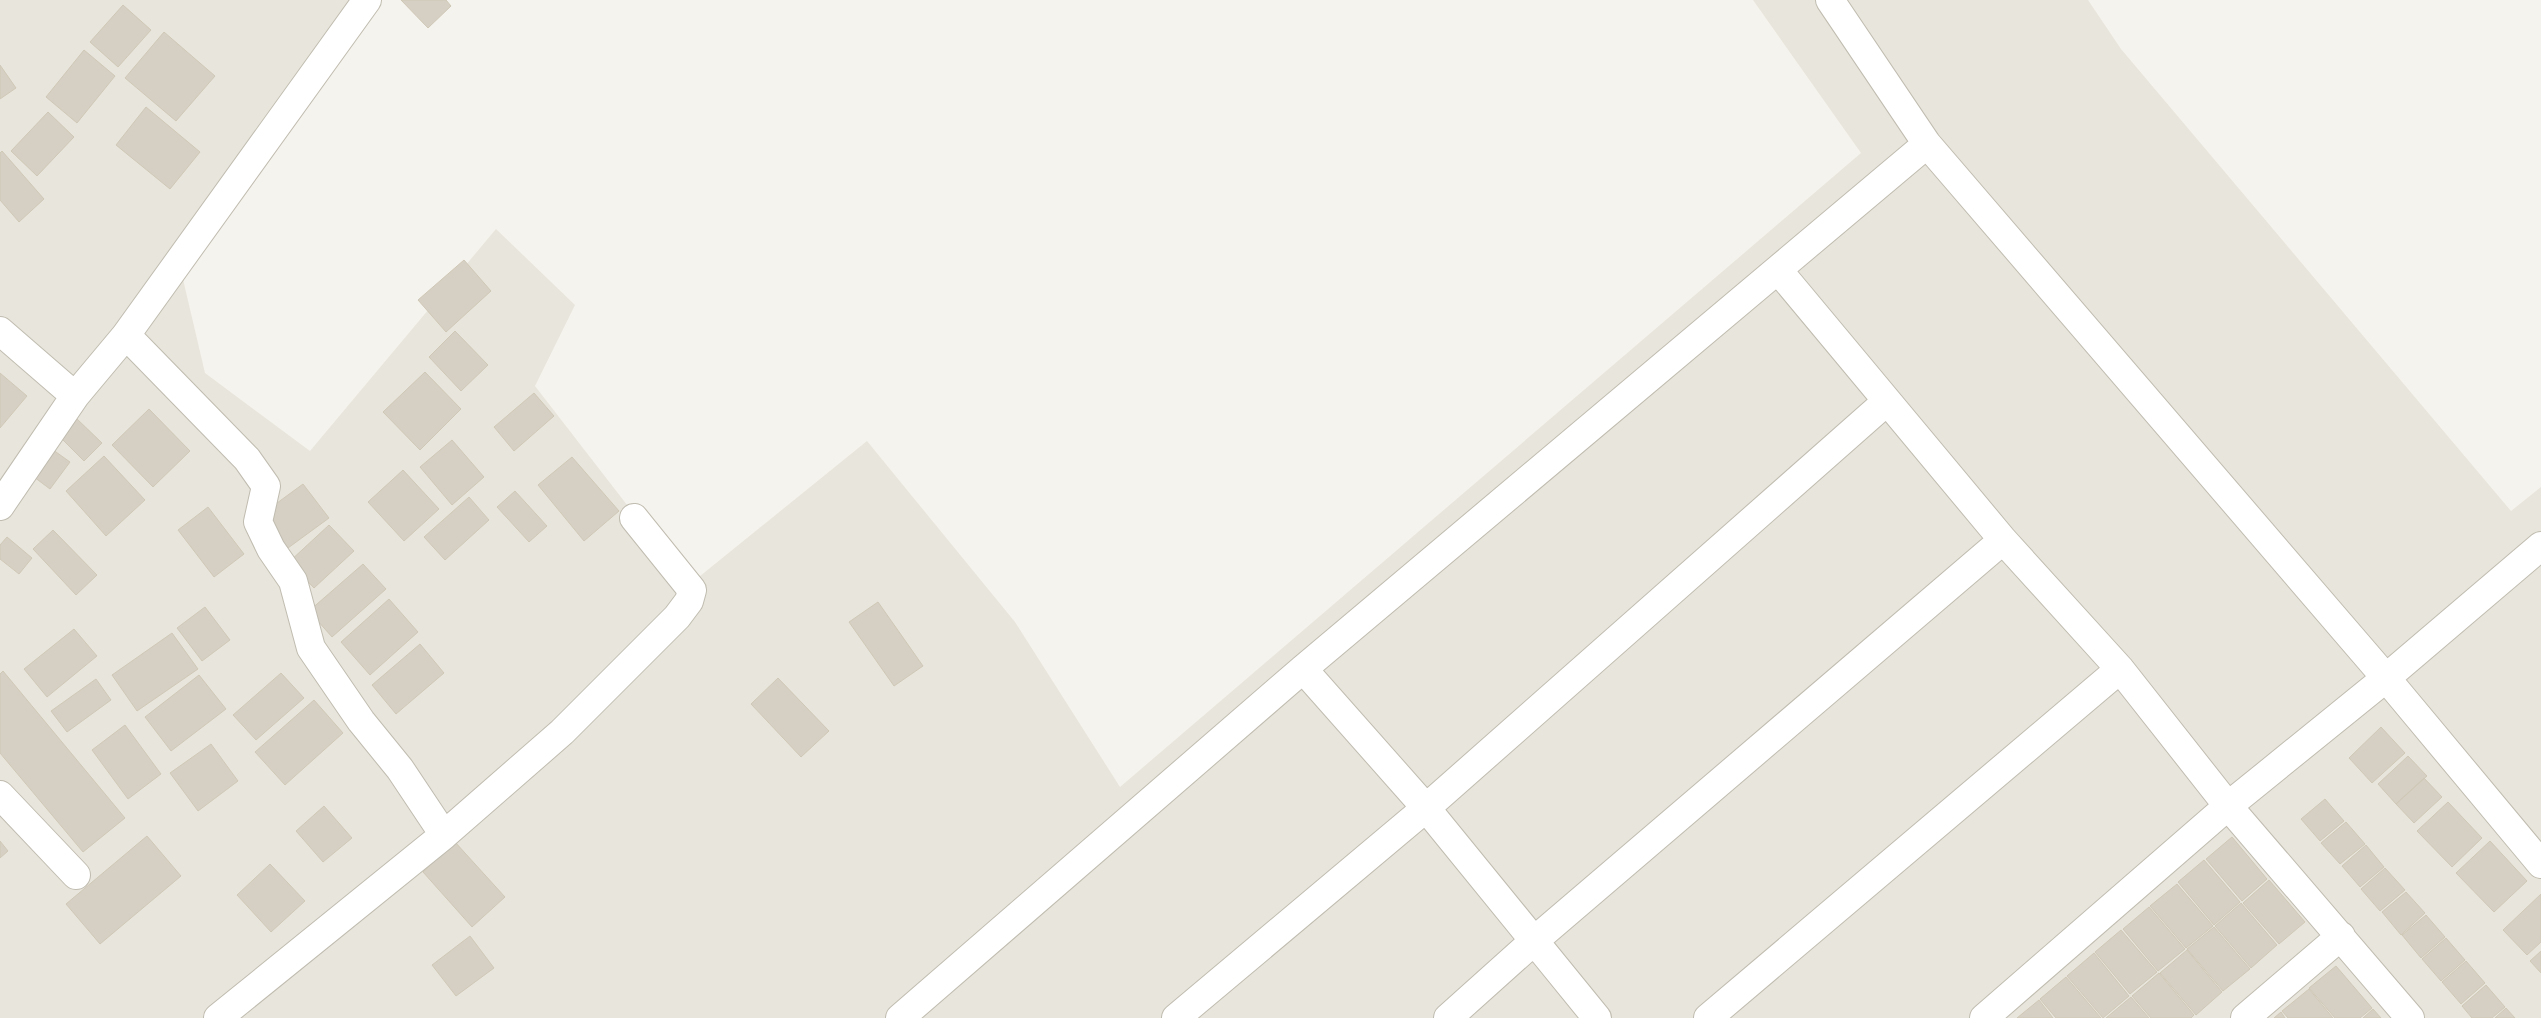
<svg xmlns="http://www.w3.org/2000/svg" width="2541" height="1018" viewBox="0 0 2541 1018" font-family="Helvetica,sans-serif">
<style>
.residential{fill:#e8e5dc}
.building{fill:#d5d0c3;stroke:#d0c8b7}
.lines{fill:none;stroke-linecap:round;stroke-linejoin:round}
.minor-casing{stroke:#c0bcb0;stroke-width:30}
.minor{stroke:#fff;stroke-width:28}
</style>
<rect width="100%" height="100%" fill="#f5f3ed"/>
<path class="residential" d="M0 0H367L178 258 205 373 310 451 496 229 575 305 535 386 689 585 867 441 1015 622 1120 787 1861 153 1753 0H2088L2121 49 2511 511 2541 487V1018H0Z"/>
<path class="building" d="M401 0H446L451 6 428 28Z
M123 5 151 30 118 67 90 42Z
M164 32 215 76 176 121 125 78Z
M84 50 115 76 77 123 46 97Z
M0 65 16 88 0 99Z
M146 107 200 152 170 189 116 145Z
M48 112 74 137 37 176 11 151Z
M2 151 44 199 19 222 0 200V153Z
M464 260 491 291 446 332 418 300Z
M455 331 488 365 461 391 429 357Z
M425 372 461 409 420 450 383 412Z
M0 373 27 396 0 428Z
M534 393 554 416 514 451 494 427Z
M149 409 190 451 153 487 112 445Z
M76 418 102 443 84 461 59 436Z
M452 440 484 477 452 505 420 467Z
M49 447 70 462 50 489 30 474Z
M104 456 145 500 106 536 66 491Z
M572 457 619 511 584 541 538 485Z
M403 470 439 509 404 541 368 502Z
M303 484 329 518 288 548 262 514Z
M515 491 547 526 529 542 497 507Z
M469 497 489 520 445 560 424 537Z
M208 507 244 554 214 577 178 530Z
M329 525 354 551 314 588 289 562Z
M53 530 97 575 76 595 33 549Z
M7 537 32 558 19 574 0 559V545Z
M363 564 386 589 332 637 309 611Z
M389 599 418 632 370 675 341 642Z
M878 602 923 666 894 686 849 622Z
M205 607 230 640 202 661 177 628Z
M74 629 97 656 47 697 24 669Z
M172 633 198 669 137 711 112 675Z
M420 644 444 673 396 714 372 685Z
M3 671 125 818 83 852 0 753V674Z
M281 673 304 698 256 740 233 715Z
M199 675 226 709 171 751 145 717Z
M778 678 829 731 801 757 751 704Z
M96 679 111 700 67 732 51 711Z
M314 700 343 733 285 785 255 752Z
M125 725 161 774 128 799 92 750Z
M2381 727 2405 753 2372 783 2349 758Z
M211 744 238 781 198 811 170 773Z
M2408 756 2427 776 2396 804 2378 784Z
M2424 778 2442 797 2414 823 2396 804Z
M2325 799 2344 821 2320 841 2301 819Z
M2448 802 2482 838 2452 867 2417 831Z
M324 806 352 838 323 862 296 831Z
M2346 822 2365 844 2340 864 2321 843Z
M147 836 181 876 100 944 66 904Z
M2232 837 2267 879 2242 901 2206 859Z
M0 841 8 851 0 858Z
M2490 841 2527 881 2494 912 2456 873Z
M455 842 505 897 472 927 423 872Z
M2366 845 2384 867 2360 887 2342 866Z
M2204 860 2240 902 2214 925 2178 882Z
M270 864 305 901 271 932 237 895Z
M2385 868 2405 890 2380 911 2361 889Z
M2269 880 2305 922 2279 944 2243 903Z
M2177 884 2213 926 2186 948 2150 906Z
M2406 892 2425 913 2401 935 2382 912Z
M2541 894V942L2527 955 2503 930Z
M2241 903 2277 945 2251 968 2215 926Z
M2149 907 2185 949 2158 971 2123 929Z
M2426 915 2445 937 2421 958 2402 935Z
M2214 927 2250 969 2223 991 2187 949Z
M2121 930 2157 972 2130 994 2095 952Z
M470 936 494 968 456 996 432 965Z
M2446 938 2465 960 2441 981 2422 959Z
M2187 950 2222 992 2196 1015 2160 973Z
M2541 951V973L2530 961Z
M2094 953 2129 996 2103 1018 2067 976Z
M2466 961 2485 983 2461 1004 2442 982Z
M2336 966 2372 1008 2360 1018H2335L2309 988Z
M2159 973 2194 1015 2191 1018H2151L2132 996Z
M2066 977 2101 1018H2056L2040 999Z
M2486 985 2505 1007 2492 1018H2472L2462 1006Z
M2309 989 2333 1018H2288L2282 1011Z
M2131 997 2149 1018H2106Z
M2039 1000 2053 1018H2017Z
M2506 1008 2515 1018H2495Z
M2373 1009 2381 1018H2363Z
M2281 1012 2285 1018H2274Z"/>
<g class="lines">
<g class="minor-casing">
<path id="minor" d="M1830 0 1927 144 2386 678 2541 864
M1778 270 2003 540 2120 669 2228 806 2410 1018
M0 331 75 396
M126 335 247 459 266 486 258 522 271 549 293 581 311 648 361 721 400 769 444 835
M0 506 75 396 126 335 367 0
M1303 669 1426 808 1597 1018
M0 795 76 875
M218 1018 444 835 562 732 677 617 689 601 692 590 634 518
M900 1018 1303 669 1927 144
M1176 1018 1426 808 1886 402
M1448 1018 1535 940 2003 540
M1708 1018 2120 669
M1984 1018 2228 806 2386 678 2541 546
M2245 1018 2341 936"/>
</g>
<use href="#minor" class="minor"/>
</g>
</svg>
